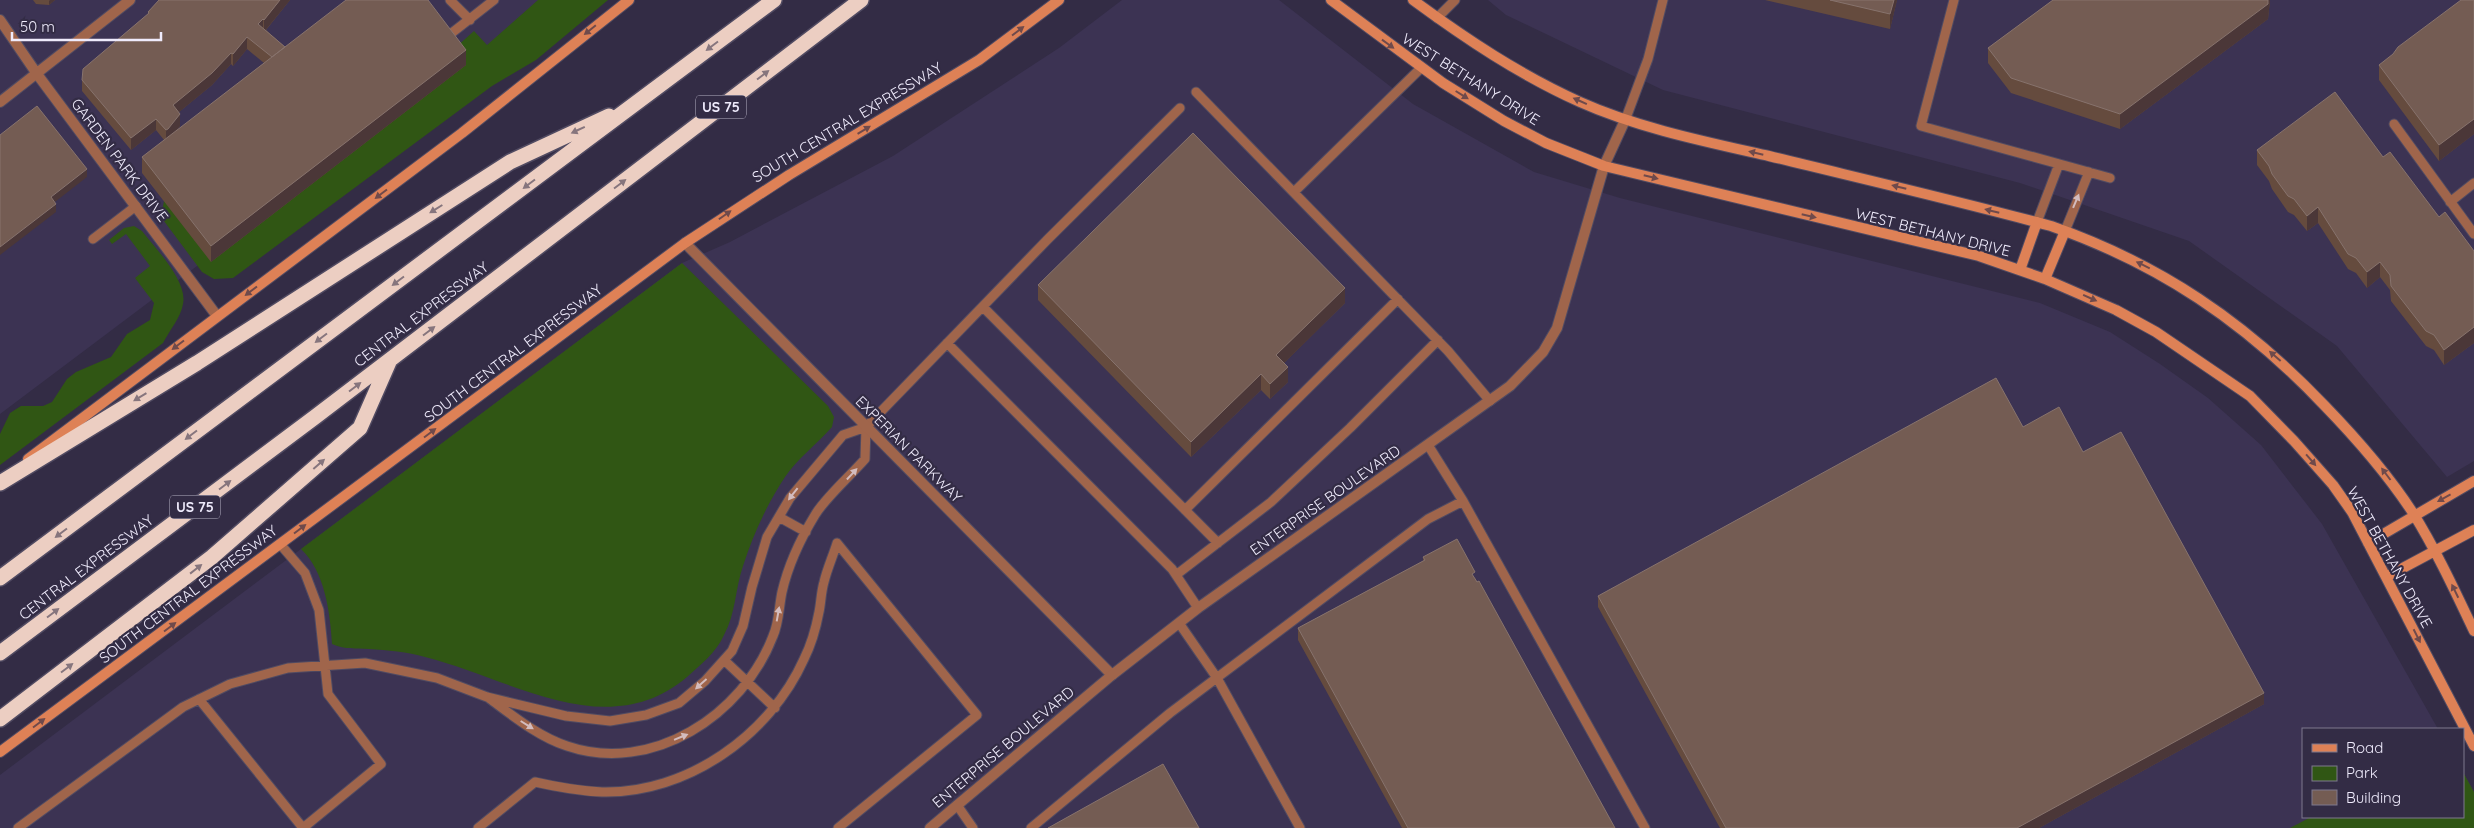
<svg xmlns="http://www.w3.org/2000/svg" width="2474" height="828" viewBox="0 0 2474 828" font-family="Quicksand,sans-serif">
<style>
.built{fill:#3c3353}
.green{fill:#305614}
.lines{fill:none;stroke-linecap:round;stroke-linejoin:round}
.service-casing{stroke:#514b62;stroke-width:11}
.minor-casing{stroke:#514b62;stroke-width:12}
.tertiary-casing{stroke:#514b62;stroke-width:12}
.secondary-casing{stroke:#514b62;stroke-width:12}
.motorway-casing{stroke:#514b62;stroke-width:18}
.service{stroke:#a0654b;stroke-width:9}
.minor{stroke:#a0654b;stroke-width:10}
.tertiary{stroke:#a0654b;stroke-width:10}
.secondary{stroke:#de8156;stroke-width:10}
.motorway{stroke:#eccec2;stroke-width:15}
.wall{fill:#654b3e;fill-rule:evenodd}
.shaded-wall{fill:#4b3738}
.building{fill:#745c53;stroke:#87736d}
.oneway{fill:#6f4a4b}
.oneway2{fill:#86757d}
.oneway3{fill:#d3bcbe}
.labels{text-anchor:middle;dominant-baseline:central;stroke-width:4.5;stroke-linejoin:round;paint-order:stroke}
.shield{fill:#332c45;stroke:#b7b2c5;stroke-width:1}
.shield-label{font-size:14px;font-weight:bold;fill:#efebfc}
.street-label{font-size:15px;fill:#efebfc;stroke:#332c45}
</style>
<rect width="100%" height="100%" fill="#332c45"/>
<path class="built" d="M0 0H551L0 414Z
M1122 0H1279L1413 104 1534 172 1620 198 2040 303 2110 332 2160 364 2208 398 2261 445 2322 524 2438 729H2303V817H2463V772L2474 792V828H0V775L682 263 730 242 893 156 1059 48Z
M1488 0H2474V461L2447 477 2337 346 2189 241 2020 183 1663 90 1506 15Z"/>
<path class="green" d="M538 0H608L536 60 492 86 233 278 214 279 202 272 161 217 164 201 455 48 474 31 487 45Z
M134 226 142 231C155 248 188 281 183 304 181 317 169 331 163 343L0 465V434L10 413 21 406H43L52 402 67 379 76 372 111 357 127 334 150 320 154 303 135 278 150 266 126 234 112 244 109 240 124 228Z
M682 263 828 406 834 417 832 427C817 444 797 459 785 477 767 504 753 535 743 566 735 589 736 613 724 635 716 653 701 664 687 677 607 745 510 678 425 657 408 652 387 650 369 649 354 648 347 650 332 644 330 612 325 572 301 549Z
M2463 772 2474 792V828H2290L2311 817H2463Z"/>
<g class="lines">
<g class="service-casing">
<path id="service" d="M450 0 470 20
M1954 0 1921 126 2110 178
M1437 18 1455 0
M444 39 494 0
M1196 92 1448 351 1490 401
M1626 118 1648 59 1663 0
M2394 124 2474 234
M1294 192 1421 68
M2450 202 2474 183
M2037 222 2059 164
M2065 231 2089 172
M93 239 136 206
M983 307 1218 543
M947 343 1172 569 1198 608
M1428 445 1463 501 1645 828
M1185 510 1398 299
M779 517 806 532
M837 543 977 715 838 828
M1176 575 1271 502 1350 428 1438 340
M1179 623 1217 678 1300 828
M724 660 775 708
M199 699 303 828 381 764 328 694 319 610 305 573 280 544
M490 699C513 716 539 737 567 746 652 775 743 715 773 636 779 623 779 606 782 592 788 566 801 538 815 515 825 498 851 475 865 459L866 427
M957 805 973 828
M18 828 183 707 230 684 288 668 365 663 437 678 487 697 566 716 610 721 646 715 679 703 705 681 732 651 743 626 752 587 767 537 790 498 843 435 866 427 1048 239 1180 108
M478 828 535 782C557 787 579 791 602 792 687 794 770 735 804 659 811 645 816 628 819 612 821 603 821 592 824 582 827 569 833 556 837 543
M1031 828 1170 713 1428 519 1463 501"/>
</g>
<g class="minor-casing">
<path id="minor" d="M0 20 37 74 217 316
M0 102 130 0
M685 243 1112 675"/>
</g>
<g class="tertiary-casing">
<path id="tertiary" d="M930 828 1112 675 1198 608 1510 386 1543 352 1557 328 1604 166 1626 118"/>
</g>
<g class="secondary-casing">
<path id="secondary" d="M1331 0 1443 83 1504 121 1546 143 1604 166 1979 256 2045 279 2116 310 2156 332 2250 396 2294 441 2333 485 2352 512 2474 746
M1413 0C1466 39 1520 75 1580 102 1638 128 1707 142 1769 156 1863 179 1958 201 2051 226 2160 264 2245 322 2324 405 2357 439 2387 473 2413 513 2436 550 2455 591 2474 631
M2020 270 2037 222
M2045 279 2065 231
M28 459 462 133 629 0
M2368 543 2474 481
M2386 577 2474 530
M0 752 685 243 789 175 979 60 1059 0"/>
</g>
<g class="motorway-casing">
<path id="motorway" d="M0 483 197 363 510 162 609 116
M0 578 774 0
M0 653 315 417 861 0
M0 719 212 557 360 428 389 362"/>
</g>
<use href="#service" class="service"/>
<use href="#minor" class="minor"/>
<use href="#tertiary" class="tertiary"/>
<use href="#secondary" class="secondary"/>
<use href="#motorway" class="motorway"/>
</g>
<path class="wall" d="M33 0H55L49 5 36 4Z
M159 0H290L266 30 285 47 466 65 211 262 142 173V157L164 140 156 130 131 150 82 91V80L148 15V12ZM247 49 264 63 174 133 180 126 179 112 212 85 231 64 233 66Z
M1765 0H1897L1890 29Z
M2053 0H2270L2268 19 2120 129 2011 93 1988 63V48Z
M2474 0V134L2439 161 2379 80V65Z
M2257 150 2383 157 2439 217 2474 251V343L2444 365 2434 350 2426 346 2391 301 2390 290 2380 277 2367 288 2356 273 2348 269 2318 223 2307 231 2294 215 2288 212 2272 189 2269 181 2257 165Z
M1038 285 1345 303 1284 363 1288 382 1270 399 1261 390 1191 457 1038 300Z
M2023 427 2264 704 2039 828H1720L1598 607V596Z
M1423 557 1475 578 1615 828H1402L1298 640V628L1423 561Z"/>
<path class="shaded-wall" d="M50 0H55L49 5V1Z
M280 0H290L264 32V20Z
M1894 0H1897L1890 29V14Z
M2268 0H2270L2268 19 2120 129V114Z
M263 19V31L258 24Z
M247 37V49L233 66V54Z
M466 50V65L211 262V246Z
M231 53V64L212 85 173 117V105Z
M180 114V126L166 142V130Z
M156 119V130L131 150V138Z
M2474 119V134L2439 161V145Z
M87 169V177L51 205V197Z
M56 204V212L0 255V247Z
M2318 207V223L2307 231V216Z
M2380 262V277L2367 288V272Z
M1345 288V303L1276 371V355Z
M2474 327V343L2444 365V350Z
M1288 367V382L1270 399V384Z
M1261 374V390L1191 457V442Z
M2264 693V704L2039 828H2017Z"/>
<path class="building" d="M159 0H280L264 20 263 19 258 24 285 47 272 57 247 37 233 54 231 53 212 73 173 105 180 114 168 129 166 130 156 119 131 138 82 80 83 69 149 13 148 12Z
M346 0H428L466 50 211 246 142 157Z
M1830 0H1894L1890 14Z
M2053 0H2268V4L2120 114 2011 78 1988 48Z
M2461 0H2474V119L2439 145 2379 65 2393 54 2398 47Z
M2335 92 2383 157 2390 152 2439 217 2445 212 2474 251V327L2444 350 2434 335 2426 331 2391 286 2390 275 2380 262 2367 272 2356 258 2348 254 2318 207 2307 216 2294 199 2288 196 2272 174 2269 166 2257 150Z
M37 106 87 169 51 197 56 204 0 247V135Z
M1193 133 1345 288 1276 355 1288 367 1270 384 1261 374 1191 442 1038 285Z
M1996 378 2023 427 2059 407 2083 452 2121 432 2264 693 2017 828H1726L1598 596Z
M1457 539 1475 572 1472 574 1477 582 1479 581 1615 828H1408L1298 628 1425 560 1423 557Z
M1163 764 1199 828H1048Z"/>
<defs><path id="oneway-solid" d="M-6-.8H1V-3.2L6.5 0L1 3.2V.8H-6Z" transform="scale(1.25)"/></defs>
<g class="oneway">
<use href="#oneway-solid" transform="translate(590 30) rotate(141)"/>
<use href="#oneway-solid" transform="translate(1018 31) rotate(-37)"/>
<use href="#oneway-solid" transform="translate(1388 44) rotate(36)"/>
<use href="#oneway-solid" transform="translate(1462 95) rotate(32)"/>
<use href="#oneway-solid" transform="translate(1580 101) rotate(-156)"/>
<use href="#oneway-solid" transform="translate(864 130) rotate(-31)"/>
<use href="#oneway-solid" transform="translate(1756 153) rotate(-167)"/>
<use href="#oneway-solid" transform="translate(1651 177) rotate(14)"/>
<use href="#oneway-solid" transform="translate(1899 187) rotate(-166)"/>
<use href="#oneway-solid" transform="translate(381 194) rotate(143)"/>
<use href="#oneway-solid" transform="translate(1992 211) rotate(-166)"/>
<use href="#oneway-solid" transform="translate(725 215) rotate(-35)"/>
<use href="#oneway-solid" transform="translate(1809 216) rotate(13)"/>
<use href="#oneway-solid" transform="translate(2143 265) rotate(-154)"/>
<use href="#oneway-solid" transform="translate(251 291) rotate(143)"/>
<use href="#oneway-solid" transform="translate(2090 298) rotate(24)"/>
<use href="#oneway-solid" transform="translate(178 345) rotate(143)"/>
<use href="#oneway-solid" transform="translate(2275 356) rotate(-139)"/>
<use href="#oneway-solid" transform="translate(430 433) rotate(-37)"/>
<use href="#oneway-solid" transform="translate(2311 460) rotate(49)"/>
<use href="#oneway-solid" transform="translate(2386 474) rotate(-127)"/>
<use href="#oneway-solid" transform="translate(2444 498) rotate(151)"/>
<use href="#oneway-solid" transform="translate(300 529) rotate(-37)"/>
<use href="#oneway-solid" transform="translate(2455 591) rotate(-116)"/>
<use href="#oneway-solid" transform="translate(170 627) rotate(-37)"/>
<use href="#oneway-solid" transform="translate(2417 636) rotate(63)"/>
<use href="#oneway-solid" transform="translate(39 723) rotate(-37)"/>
</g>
<g class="oneway2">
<use href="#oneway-solid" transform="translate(712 46) rotate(143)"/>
<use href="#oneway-solid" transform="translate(763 75) rotate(-37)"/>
<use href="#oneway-solid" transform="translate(578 130) rotate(155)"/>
<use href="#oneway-solid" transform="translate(529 184) rotate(143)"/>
<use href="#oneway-solid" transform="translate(620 184) rotate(-37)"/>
<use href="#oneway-solid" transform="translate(436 209) rotate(148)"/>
<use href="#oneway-solid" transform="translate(398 281) rotate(143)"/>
<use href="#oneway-solid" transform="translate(429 331) rotate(-37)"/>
<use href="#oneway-solid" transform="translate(321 338) rotate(143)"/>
<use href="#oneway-solid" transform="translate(355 387) rotate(-37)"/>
<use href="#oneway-solid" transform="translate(140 397) rotate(149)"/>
<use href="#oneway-solid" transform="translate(191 435) rotate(143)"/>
<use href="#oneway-solid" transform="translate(319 464) rotate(-41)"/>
<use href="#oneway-solid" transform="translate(225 485) rotate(-37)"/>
<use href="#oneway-solid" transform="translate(61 533) rotate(143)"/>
<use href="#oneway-solid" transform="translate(196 569) rotate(-38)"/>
<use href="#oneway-solid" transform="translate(53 613) rotate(-37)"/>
<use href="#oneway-solid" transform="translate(67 668) rotate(-37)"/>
</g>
<g class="oneway3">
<use href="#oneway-solid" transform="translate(2076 201) rotate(-67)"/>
<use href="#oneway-solid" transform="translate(852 474) rotate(-47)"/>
<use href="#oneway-solid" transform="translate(793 494) rotate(128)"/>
<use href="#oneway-solid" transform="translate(778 614) rotate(-80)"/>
<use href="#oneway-solid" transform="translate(701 684) rotate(138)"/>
<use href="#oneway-solid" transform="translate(527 725) rotate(32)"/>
<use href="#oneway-solid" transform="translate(681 737) rotate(-22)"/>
</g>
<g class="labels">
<g class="shield">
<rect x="696" y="95.5" width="50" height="23" rx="4"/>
<rect x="170" y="495.5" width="50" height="23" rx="4"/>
</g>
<g class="shield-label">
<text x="721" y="107">US 75</text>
<text x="195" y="507">US 75</text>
</g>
<g class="street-label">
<text transform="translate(1471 79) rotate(32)">WEST BETHANY DRIVE</text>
<text transform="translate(847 122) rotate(-31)">SOUTH CENTRAL EXPRESSWAY</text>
<text transform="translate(120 160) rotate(53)">GARDEN PARK DRIVE</text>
<text transform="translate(1933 232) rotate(14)">WEST BETHANY DRIVE</text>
<text transform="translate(421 314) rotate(-37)">CENTRAL EXPRESSWAY</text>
<text transform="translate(513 353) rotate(-37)">SOUTH CENTRAL EXPRESSWAY</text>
<text transform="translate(909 449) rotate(45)">EXPERIAN PARKWAY</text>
<text transform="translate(1325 500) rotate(-35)">ENTERPRISE BOULEVARD</text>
<text transform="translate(2390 557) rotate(61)">WEST BETHANY DRIVE</text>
<text transform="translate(86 567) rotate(-37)">CENTRAL EXPRESSWAY</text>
<text transform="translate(188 594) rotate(-37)">SOUTH CENTRAL EXPRESSWAY</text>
<text transform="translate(1003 747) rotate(-40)">ENTERPRISE BOULEVARD</text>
</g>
</g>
<rect x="2302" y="728" width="162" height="90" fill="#332c45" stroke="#7e788e"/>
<rect x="2312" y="744" width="25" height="8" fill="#de8156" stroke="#7e788e"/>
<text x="2346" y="753" font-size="15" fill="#efebfc">Road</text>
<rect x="2312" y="766" width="25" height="15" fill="#305614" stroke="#7e788e"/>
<text x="2346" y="778" font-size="15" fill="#efebfc">Park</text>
<rect x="2312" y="790" width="25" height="15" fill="#745c53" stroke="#7e788e"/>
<text x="2346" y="803" font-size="15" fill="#efebfc">Building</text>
<path d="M12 32v8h149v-8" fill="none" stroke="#efebfc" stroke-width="2.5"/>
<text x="20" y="32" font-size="15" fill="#efebfc" stroke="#332c45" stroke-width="4" paint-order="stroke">50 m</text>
</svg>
